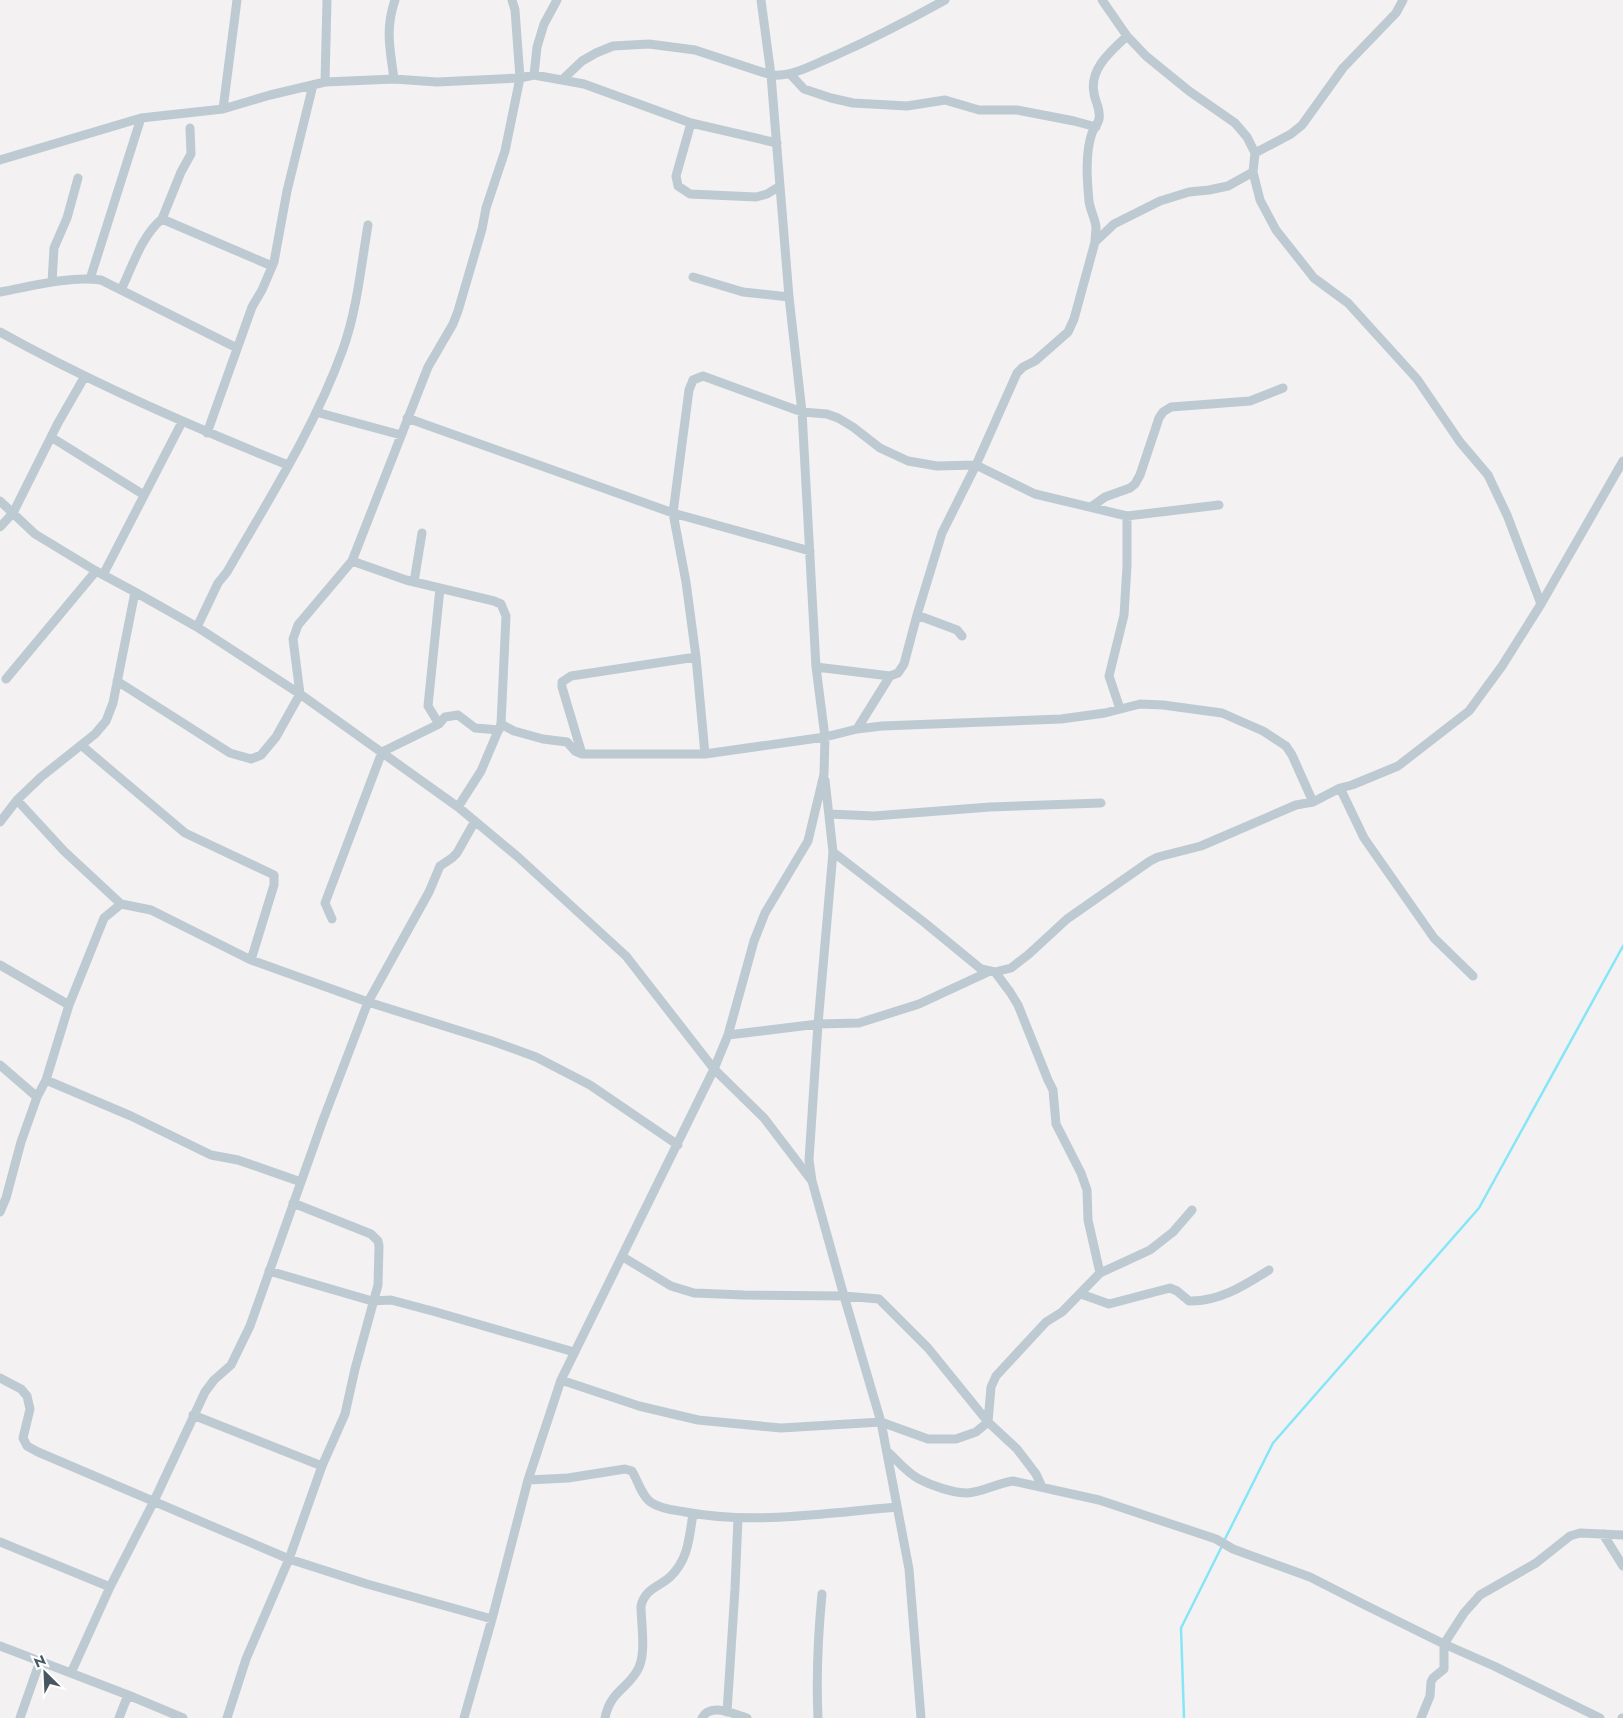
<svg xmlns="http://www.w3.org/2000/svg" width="1623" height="1718" viewBox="0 0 1623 1718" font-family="Jost,sans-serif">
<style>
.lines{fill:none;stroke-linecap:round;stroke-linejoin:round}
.stream{stroke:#85e6f7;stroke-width:2.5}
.minor{stroke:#becad2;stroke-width:9}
</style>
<rect width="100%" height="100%" fill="#f4f1f2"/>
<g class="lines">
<path class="stream" d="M1224 1541 1273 1443 1479 1208 1623 946
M1184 1718 1181 1628 1222 1546"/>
<path class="minor" d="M1102 0 1127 36 1146 56 1189 91 1235 123 1247 137 1255 153 1253 172 1260 200 1276 230 1314 278 1348 303 1417 379 1460 442 1488 475 1507 515 1541 604
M790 74 804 89 831 98 853 103 907 106 945 100 979 110H1017L1074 121 1096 127
M534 75 537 47 544 24 557 0
M394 79C390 49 385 29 395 0
M563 79 582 61 596 53 613 46 649 44 695 50 771 75C793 77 814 64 834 56 872 39 909 20 945 0
M325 82 327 0
M223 109 237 0
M691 123 676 176 678 186 690 194 756 197 767 194 780 186
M1255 153 1291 134 1302 125 1343 68 1396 13 1403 0
M0 160 141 118 223 109 270 95 325 82 394 79 437 82 520 78 534 75 584 84 691 123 777 143
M162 219 272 266
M1095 242C1095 237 1096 232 1096 227 1095 218 1090 210 1089 201 1087 180 1085 153 1092 133 1094 128 1098 124 1099 119 1101 109 1095 102 1094 93 1089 69 1111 51 1127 36
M693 277 743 292 789 297
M90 279 141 118
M52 282 54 248 67 218 78 178
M121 290C132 267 142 235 162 219L181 172 191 154 190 128
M0 292C33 286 67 276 101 280L237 348
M0 332C92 383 190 426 288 465
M316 412 401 435
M407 418 673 513 810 551
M207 433 252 307 262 290 274 262 287 191 313 85
M51 437 144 495
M0 501 35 534 96 571 135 592 197 627 300 694 458 807 518 857 626 956 714 1069 764 1118 812 1181
M1091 507 1105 497 1130 488 1135 484 1140 475 1159 418 1163 412 1171 407 1250 401 1283 388
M0 527 13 513 58 423 85 376
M352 561 406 580 494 601 501 604 506 616 501 724 481 771 458 807
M103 575 182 422
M414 582 422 533
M440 588 428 706 439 724 445 717 458 715 475 728 499 730
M917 615 957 630 962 636
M197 627 218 583 227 572C269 499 315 427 343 349 357 310 361 266 368 225
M816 667 890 676
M6 679 96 571
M117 681 230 753 251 759 261 755 276 737 300 694 293 639 298 625 352 561 428 367 453 324 458 311 482 229 486 208 505 151 520 78 515 10 512 0
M1120 709 1109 676 1124 615 1127 566V516
M501 724 514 731 543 739 567 742 575 751 582 754H705L825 737 857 729 882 726 1061 719 1105 713 1140 704 1163 705 1222 713 1263 731 1286 746 1292 755 1313 802
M857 729 890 676 898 673 904 664 917 615 942 533 976 465 1017 373 1023 367 1035 361 1068 332 1074 319 1095 242 1114 224 1160 201 1189 192 1209 190 1228 186 1253 172
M81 745 185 833 274 875V885L251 960
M582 754 562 687V682L571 676 696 657
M705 754 696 657 686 582 673 513 689 390 693 380 703 376 802 412 827 414 838 418 853 427 880 448 908 461 937 466 976 465 1035 494 1127 516 1219 505
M825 780 833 852 818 1024 809 1160 812 1181 844 1296 881 1422 909 1569 921 1718
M1340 788 1364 838 1434 938 1473 976
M17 800 64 851 121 904 151 910 251 960 368 1002 492 1041 536 1057 590 1085 678 1145
M829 814 874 816 990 807 1101 803
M0 822 17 800 41 777 95 734 106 721 113 703 135 592
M833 852 925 923 981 969 995 972 1011 968 1029 954 1067 919 1150 861 1158 857 1201 846 1296 805 1313 802 1340 788 1352 785 1398 766 1469 711 1502 666 1541 604 1623 461
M332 919 325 903 382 752 439 724
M0 965 69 1005
M728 1035 818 1024 859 1023 919 1004 988 972
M0 1065 37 1097
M46 1080 131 1116 211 1155 238 1160 301 1182
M0 1212 6 1198 21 1142 37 1097 46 1080 69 1005 104 918 121 904
M623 1257 671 1286 694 1293 744 1295 844 1296 879 1299 928 1348 988 1422 1017 1449 1036 1474 1042 1487
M269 1271 372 1301 391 1300 436 1312 574 1352
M1100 1273 1150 1250 1173 1232 1192 1210
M1081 1294 1109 1304 1170 1288 1177 1291 1189 1301C1219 1302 1245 1285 1269 1270
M0 1378 21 1389 27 1396 30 1409 23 1438 27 1446 38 1452 289 1559 367 1584 492 1619
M561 1380 639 1406 698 1420 781 1428 881 1422 928 1439H956L976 1432 988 1422 991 1387 996 1376 1046 1322 1062 1312 1100 1273 1088 1220 1087 1190 1081 1173 1056 1124 1053 1090 1048 1080 1018 1005 1010 992 995 972
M193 1415 322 1466
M887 1451C897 1460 907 1473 919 1479 932 1486 953 1493 968 1493 983 1492 998 1483 1013 1481L1099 1500 1216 1539 1233 1549 1310 1577 1363 1604 1444 1644 1494 1666 1600 1718
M528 1480 568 1478 625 1469 632 1471C638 1481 642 1497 652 1503 661 1509 674 1510 685 1512 754 1525 827 1513 897 1507
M1603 1534 1623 1566
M0 1542 110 1587
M0 1646 128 1695 183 1718
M71 1673 110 1587 154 1501 205 1392 214 1380 231 1365 250 1326 323 1120 368 1002 429 892 440 866 452 858 457 853 475 821
M727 1712 735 1589 738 1518
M20 1718 40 1661
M119 1718 128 1695
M227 1718 246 1659 289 1559 322 1466 345 1414 355 1369 378 1285 379 1246 378 1241 371 1234 293 1203
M464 1718 492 1619 528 1480 561 1380 714 1069 728 1035 754 941 765 913 808 841 824 774 825 737 816 667 802 412 789 297 771 75 761 0
M605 1718C610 1692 626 1690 637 1671 647 1656 641 1624 641 1606 645 1588 660 1587 671 1576 689 1558 689 1537 693 1514
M702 1718C710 1702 733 1714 747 1718
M818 1718C816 1676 818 1636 822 1594
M1421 1718 1430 1696 1431 1682 1433 1678 1444 1669V1644L1464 1613 1480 1595 1536 1563 1570 1536 1580 1533 1623 1535
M1622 1718H1623"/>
</g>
<g transform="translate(45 1673) rotate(336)" stroke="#ffffff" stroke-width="4" paint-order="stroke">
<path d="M0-4L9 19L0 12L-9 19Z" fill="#475762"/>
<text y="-8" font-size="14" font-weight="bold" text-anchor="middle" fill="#475762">N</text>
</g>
</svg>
